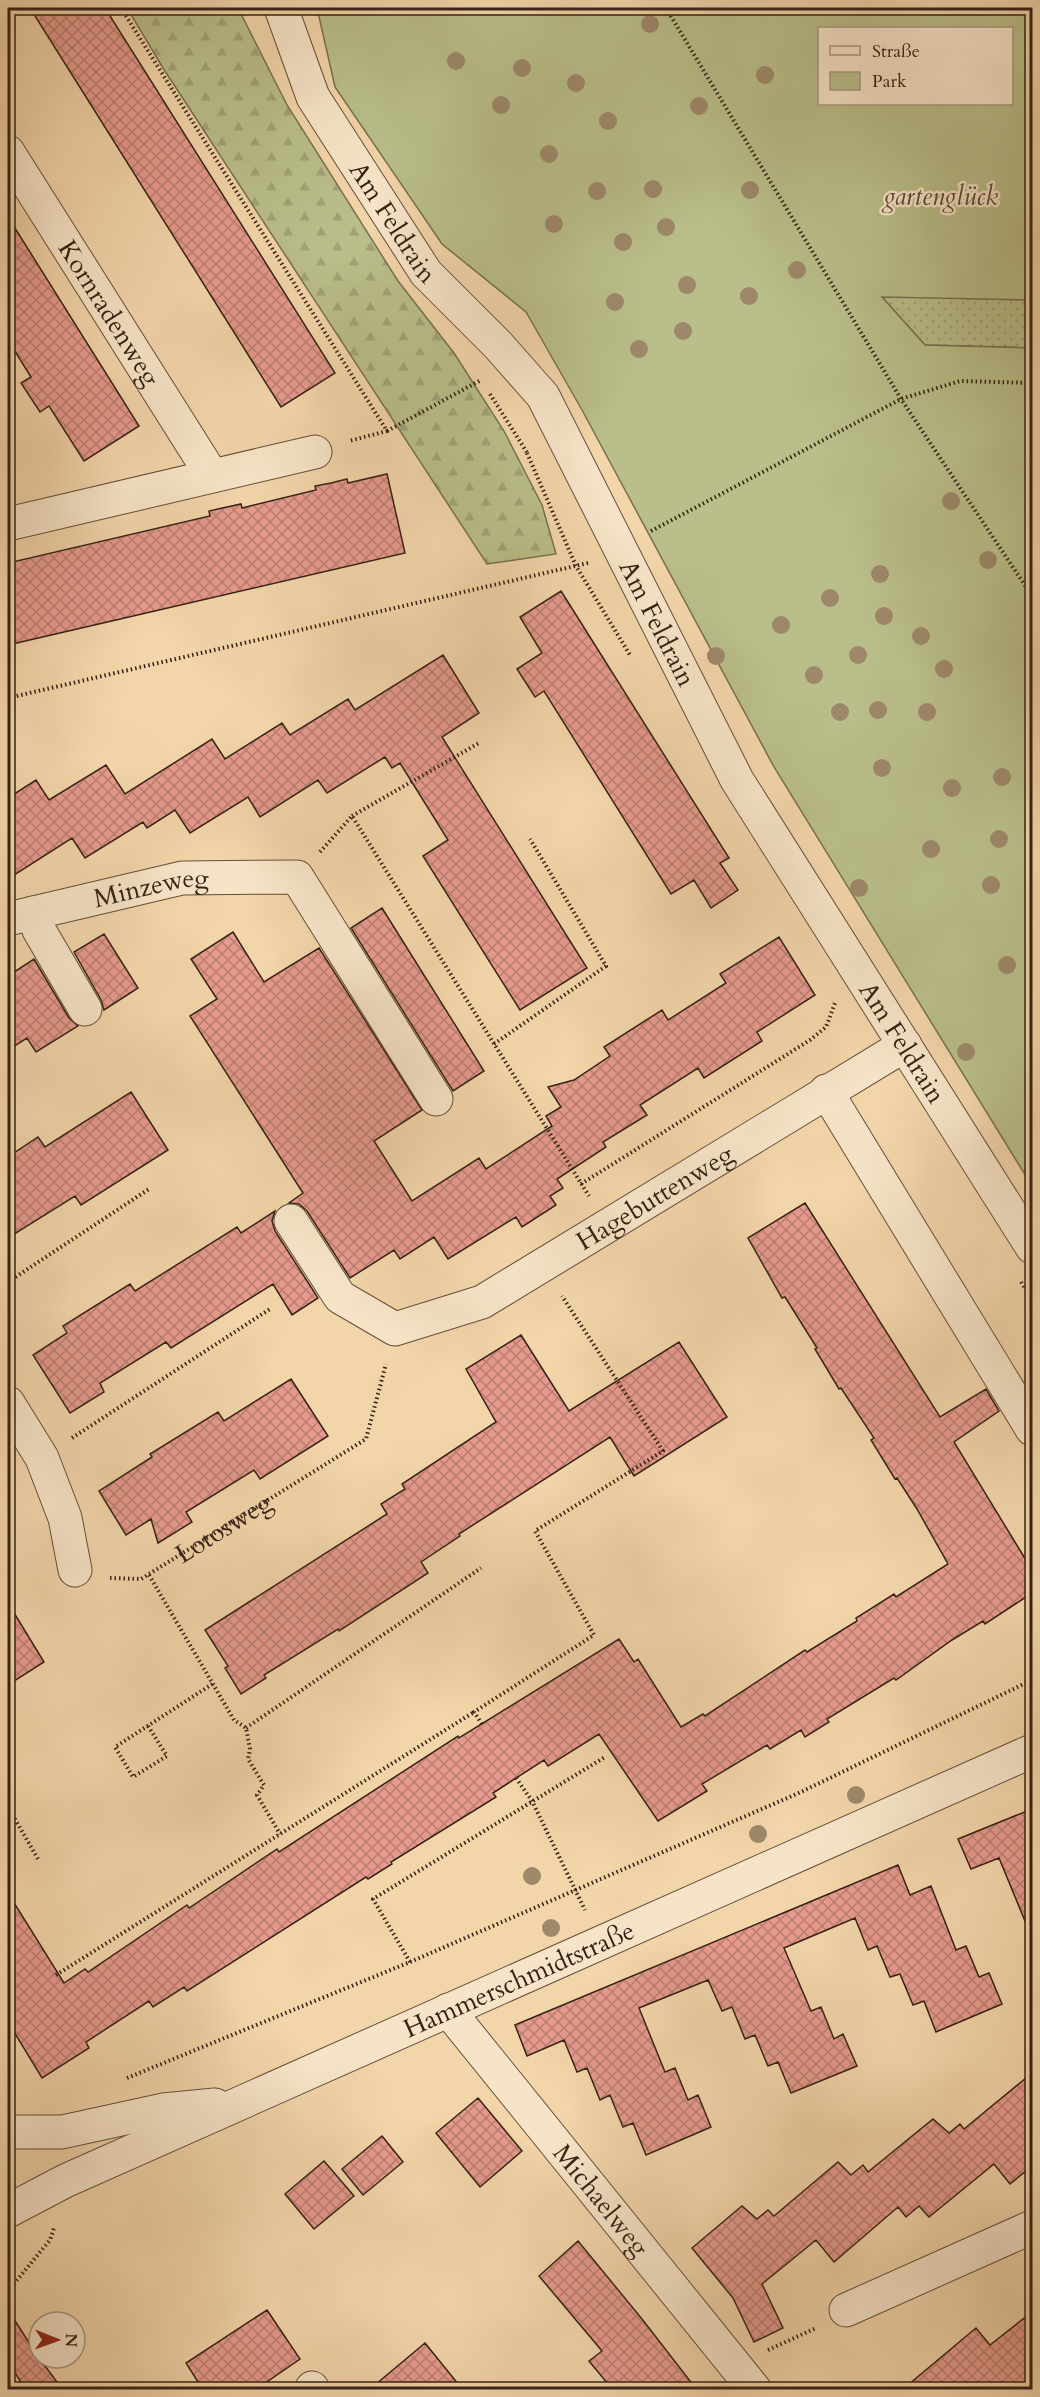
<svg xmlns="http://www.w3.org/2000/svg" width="1040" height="2397" viewBox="0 0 1040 2397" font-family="Cardo,serif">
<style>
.grass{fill:url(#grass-dots);stroke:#777050;stroke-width:1.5}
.forest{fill:url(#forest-firs);stroke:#777050;stroke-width:1.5}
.green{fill:#b9be8a;stroke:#777050;stroke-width:1.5;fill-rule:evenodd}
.building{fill:url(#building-cross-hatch);stroke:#352216;stroke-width:1.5}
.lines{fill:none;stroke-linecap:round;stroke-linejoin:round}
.minor-casing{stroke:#644f3b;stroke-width:35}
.path{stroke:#352216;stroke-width:4;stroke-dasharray:1.5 3;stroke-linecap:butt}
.minor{stroke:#f7e4c8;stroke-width:33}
.tree{fill:#9d8869}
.labels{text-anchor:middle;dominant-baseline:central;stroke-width:5;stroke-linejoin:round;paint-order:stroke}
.park-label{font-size:26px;font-style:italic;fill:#564933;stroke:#f7e4c8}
.street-label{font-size:26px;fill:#352216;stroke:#f7e4c8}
</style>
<defs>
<pattern id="grass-dots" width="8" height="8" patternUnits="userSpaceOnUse" patternTransform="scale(1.5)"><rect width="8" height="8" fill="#b9be8a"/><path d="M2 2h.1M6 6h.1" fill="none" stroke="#a0a376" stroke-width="1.8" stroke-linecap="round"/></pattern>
<pattern id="forest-firs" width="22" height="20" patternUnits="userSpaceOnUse" patternTransform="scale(1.5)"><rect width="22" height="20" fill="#b9be8a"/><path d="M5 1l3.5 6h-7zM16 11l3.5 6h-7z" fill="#a0a376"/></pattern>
<pattern id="building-cross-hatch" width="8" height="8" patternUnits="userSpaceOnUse" patternTransform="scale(1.5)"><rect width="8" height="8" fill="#e69a8d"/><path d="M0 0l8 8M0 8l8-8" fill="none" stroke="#bb7d72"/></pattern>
</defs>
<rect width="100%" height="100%" fill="#f3d5aa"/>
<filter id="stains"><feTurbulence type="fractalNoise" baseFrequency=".00333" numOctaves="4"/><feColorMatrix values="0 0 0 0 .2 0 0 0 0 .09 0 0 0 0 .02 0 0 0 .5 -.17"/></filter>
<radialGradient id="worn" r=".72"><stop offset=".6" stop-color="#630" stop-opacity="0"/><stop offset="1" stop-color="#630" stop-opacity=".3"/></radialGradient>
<path class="grass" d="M881 296 1032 300V348L925 345Z"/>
<path class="forest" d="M127 8H238L287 105 398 281 454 353 504 431 542 505 556 554 487 564 163 68Z"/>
<path class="green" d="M317 8H1032V300L882 297 925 345 1032 348V1186L774 767 582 410 526 312 442 244 335 87ZM820 28H1012V104H820Z"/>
<path class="building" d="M30 8H105L335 373 281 407Z
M8 217 139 426 84 461 49 406 40 412 21 383 31 377 8 340Z
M387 474 405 553 8 645V563L210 516 209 511 241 504 242 508 316 490 315 486 331 483 347 479 348 483Z
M561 591 729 858 720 863 738 890 711 908 694 880 671 894 544 691 535 697 517 669 542 653 520 617Z
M443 655 479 713 442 737 587 968 520 1010 423 856 448 840 400 763 392 768 385 757 327 793 318 780 260 817 248 797 190 833 175 810 147 828 143 822 85 858 72 838 8 879V798L36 780 49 800 106 765 125 794 212 739 225 759 282 723 290 735 348 699 355 710Z
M382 908 484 1071 453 1091 351 928Z
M233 932 264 982 319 948 422 1110 374 1141 412 1201 479 1158 486 1169 552 1126 546 1116 561 1107 548 1087 574 1080 610 1056 604 1047 662 1010 668 1020 726 983 720 974 779 937 815 995 757 1032 762 1041 704 1078 698 1068 640 1105 647 1115 603 1142 606 1147 557 1179 563 1188 550 1196 556 1205 522 1227 516 1217 448 1259 434 1237 400 1259 394 1250 350 1278 307 1211 299 1204 289 1203 303 1193 190 1016 217 999 191 959Z
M104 934 138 988 104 1010 101 1000 74 952Z
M34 959 69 1018 78 1026 36 1052 27 1038 8 1050V976Z
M131 1092 168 1150 81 1205 75 1196 8 1238V1157L38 1137 45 1147Z
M805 1203 940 1417 986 1389 999 1411 954 1442 1032 1570V1593L985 1624 983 1621 952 1640 896 1680 894 1678 827 1719 829 1722 805 1737 801 1730 770 1749 767 1745 702 1784 707 1791 658 1821 599 1734 548 1766 544 1760 493 1793 496 1797 391 1862 392 1864 368 1879 366 1877 187 1991 184 1987 153 2007 149 2001 86 2042 89 2048 42 2078 8 2022V1893L64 1983 85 1969 88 1972 187 1905 189 1908 277 1849 279 1852 458 1736 459 1738 619 1639 634 1662 638 1659 681 1727 703 1714 705 1716 805 1650 807 1652 857 1621 856 1618 894 1594 896 1597 948 1564 917 1509 897 1478 895 1479 871 1440 874 1438 841 1388 839 1389 815 1349 817 1348 785 1297 782 1298 748 1238Z
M275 1211 272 1221 275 1231 318 1298 292 1315 273 1284 171 1348 166 1342 100 1383 104 1392 70 1413 33 1355 67 1333 63 1326 130 1284 135 1291 237 1227 241 1233Z
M521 1335 569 1411 679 1342 727 1417 634 1476 610 1437 459 1534 460 1536 421 1562 428 1573 339 1631 338 1629 264 1675 266 1678 241 1694 225 1668 228 1666 205 1630 387 1514 381 1504 405 1489 402 1484 496 1422 466 1369Z
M291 1379 328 1436 260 1479 254 1470 186 1512 192 1522 158 1543 151 1519 126 1535 99 1491 152 1457 150 1454 218 1412 224 1421Z
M8 1603 44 1662 8 1685Z
M1032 1809V1938L999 1858 971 1869 958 1839Z
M898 1865 910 1895 931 1886 956 1950 966 1946 979 1977 989 1973 1002 2004 936 2032 924 2001 913 2005 900 1974 890 1977 877 1946 868 1950 855 1918 784 1948 811 2011 821 2007 834 2039 843 2034 857 2066 791 2093 778 2062 768 2066 755 2035 745 2039 732 2007 722 2011 708 1980 639 2008 665 2072 675 2068 688 2100 698 2095 711 2127 646 2155 633 2123 623 2127 610 2095 600 2100 587 2068 577 2072 564 2040 527 2056 515 2025Z
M1032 2073V2166L1010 2184 994 2164 929 2217 919 2206 906 2217 898 2207 834 2262 816 2240 762 2284 783 2328 754 2342 733 2298 692 2248 742 2206 757 2219 768 2210 774 2216 838 2162 851 2175 863 2165 868 2172 933 2119 949 2133 960 2124 964 2129Z
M478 2098 522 2151 480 2187 436 2133Z
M382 2136 403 2162 363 2195 342 2169Z
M324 2161 354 2196 314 2229 285 2194Z
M578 2241 642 2319 697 2390H626L623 2387 613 2390 589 2361 602 2351 539 2276Z
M8 2310 39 2358 63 2390H26L8 2362Z
M267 2310 300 2359 255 2390H203L186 2363Z
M1032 2312V2390H902L976 2328 990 2345Z
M425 2343 463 2390H369Z"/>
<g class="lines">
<g class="minor-casing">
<g id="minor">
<path id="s2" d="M281 8 313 97 426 273 498 345 543 396 737 780 1032 1247"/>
<path id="s3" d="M8 152 211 474"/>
<path d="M8 524 315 452"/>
<path d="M33 913 39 930 85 1009"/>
<path id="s4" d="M8 919 182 878 297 877 436 1099"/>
<path d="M826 1091 1032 1429"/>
<path id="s5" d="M291 1221 340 1297 395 1329 482 1302 905 1045"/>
<path d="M8 1403 42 1458 65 1518 75 1570"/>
<path id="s6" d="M448 2010 755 2390"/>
<path d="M8 2132H62L163 2110 215 2105"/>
<path id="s7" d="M8 2211 65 2181 1032 1751"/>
<path d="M846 2310 1032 2227"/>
<path d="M312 2388 313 2390"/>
</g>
</g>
<g class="path">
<path d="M121 8 387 431 349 441"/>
<path d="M666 8 901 399 1032 596"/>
<path d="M490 394 528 454"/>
<path d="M387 431 481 380"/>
<path d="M527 453 576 566 630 655"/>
<path d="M651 531 901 399 960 381 1032 383"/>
<path d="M8 698 588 563"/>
<path d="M352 816 479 743"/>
<path d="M320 852 352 816 589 1196"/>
<path d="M494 1044 606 966 530 839"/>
<path d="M581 1184 810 1040 826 1027 835 1003"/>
<path d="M8 1282 149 1189"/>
<path d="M1021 1282 1032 1299"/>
<path d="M72 1438 270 1309"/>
<path d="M149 1575 234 1720 246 1728 250 1749 248 1759 264 1785 257 1795 280 1834"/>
<path id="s1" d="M110 1578 141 1579 366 1439 386 1364"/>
<path d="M482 1724 474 1712 594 1635 535 1531 663 1451 562 1296"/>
<path d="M148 1726 167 1756 133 1777 115 1747 214 1683"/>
<path d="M246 1728 481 1568"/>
<path d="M516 1778 532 1801 585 1910"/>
<path d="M8 1807 38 1859"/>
<path d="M410 1962 373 1899 605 1757"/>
<path d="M56 1975 474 1712"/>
<path d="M127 2078 410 1962 801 1792 1032 1680"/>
<path d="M8 2291 50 2240 54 2228"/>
<path d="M768 2350 816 2328"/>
</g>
<use href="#minor" class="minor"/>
</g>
<g class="tree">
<circle cx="650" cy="24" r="9"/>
<circle cx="456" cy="61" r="9"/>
<circle cx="522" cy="68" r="9"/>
<circle cx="765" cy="75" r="9"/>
<circle cx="576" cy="83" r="9"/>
<circle cx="501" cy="105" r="9"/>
<circle cx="699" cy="106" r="9"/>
<circle cx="608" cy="121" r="9"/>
<circle cx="549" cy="154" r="9"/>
<circle cx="653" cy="189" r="9"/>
<circle cx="750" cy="190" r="9"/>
<circle cx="597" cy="191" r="9"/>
<circle cx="554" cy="224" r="9"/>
<circle cx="666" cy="227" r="9"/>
<circle cx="623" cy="242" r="9"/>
<circle cx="797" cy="270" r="9"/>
<circle cx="687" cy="285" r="9"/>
<circle cx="749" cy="296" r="9"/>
<circle cx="615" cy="302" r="9"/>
<circle cx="683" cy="331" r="9"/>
<circle cx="639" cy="349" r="9"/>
<circle cx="951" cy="501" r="9"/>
<circle cx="988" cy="560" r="9"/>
<circle cx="880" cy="574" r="9"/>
<circle cx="830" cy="598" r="9"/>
<circle cx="884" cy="616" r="9"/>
<circle cx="781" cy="625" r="9"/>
<circle cx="921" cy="636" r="9"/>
<circle cx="858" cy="655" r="9"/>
<circle cx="716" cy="656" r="9"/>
<circle cx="944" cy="669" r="9"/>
<circle cx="814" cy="675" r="9"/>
<circle cx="878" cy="710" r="9"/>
<circle cx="840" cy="712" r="9"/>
<circle cx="927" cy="712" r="9"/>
<circle cx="882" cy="768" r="9"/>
<circle cx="1002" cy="777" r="9"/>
<circle cx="952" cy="788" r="9"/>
<circle cx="999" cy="839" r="9"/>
<circle cx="931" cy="849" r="9"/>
<circle cx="991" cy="885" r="9"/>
<circle cx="859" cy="888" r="9"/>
<circle cx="1007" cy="965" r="9"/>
<circle cx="966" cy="1052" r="9"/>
<circle cx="856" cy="1795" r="9"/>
<circle cx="758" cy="1834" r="9"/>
<circle cx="532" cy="1876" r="9"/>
<circle cx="551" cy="1928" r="9"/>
</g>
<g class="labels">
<g class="park-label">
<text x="941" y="196">gartenglück</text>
</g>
<g class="street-label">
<text stroke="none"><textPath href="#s2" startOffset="243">Am Feldrain</textPath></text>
<text stroke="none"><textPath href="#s3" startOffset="190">Kornradenweg</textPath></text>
<text stroke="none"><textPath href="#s2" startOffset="728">Am Feldrain</textPath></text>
<text stroke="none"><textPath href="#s4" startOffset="147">Minzeweg</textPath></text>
<text stroke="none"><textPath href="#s2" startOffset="1214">Am Feldrain</textPath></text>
<text stroke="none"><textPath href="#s5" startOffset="447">Hagebuttenweg</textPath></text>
<text stroke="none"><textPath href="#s1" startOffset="128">Lotosweg</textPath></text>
<text stroke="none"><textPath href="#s7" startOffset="561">Hammerschmidtstraße</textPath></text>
<text stroke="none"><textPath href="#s6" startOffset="244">Michaelweg</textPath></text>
</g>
</g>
<rect width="1040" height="2397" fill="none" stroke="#f3d5aa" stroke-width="30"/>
<rect x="9" y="9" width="1022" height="2379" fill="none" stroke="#352216" stroke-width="3"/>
<rect x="15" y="15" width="1010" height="2367" fill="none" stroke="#352216" stroke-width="1.5"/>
<rect x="818" y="27" width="195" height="78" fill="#f7e4c8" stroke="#a99681" stroke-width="1.5"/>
<rect x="830" y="46" width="30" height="9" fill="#f7e4c8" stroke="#a99681" stroke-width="1.5"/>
<text x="872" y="57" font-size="18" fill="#352216">Straße</text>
<rect x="830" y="72" width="30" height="18" fill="#b9be8a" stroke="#a99681" stroke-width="1.5"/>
<text x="872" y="87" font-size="18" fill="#352216">Park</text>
<g transform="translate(57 2340) rotate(91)"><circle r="28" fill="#f7e4c8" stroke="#a99681" stroke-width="1.5"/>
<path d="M0-4.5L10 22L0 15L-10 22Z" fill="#8f2418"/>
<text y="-9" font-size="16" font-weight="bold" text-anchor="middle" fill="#352216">N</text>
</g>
<rect width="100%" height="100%" filter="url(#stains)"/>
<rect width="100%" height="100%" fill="url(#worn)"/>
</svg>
